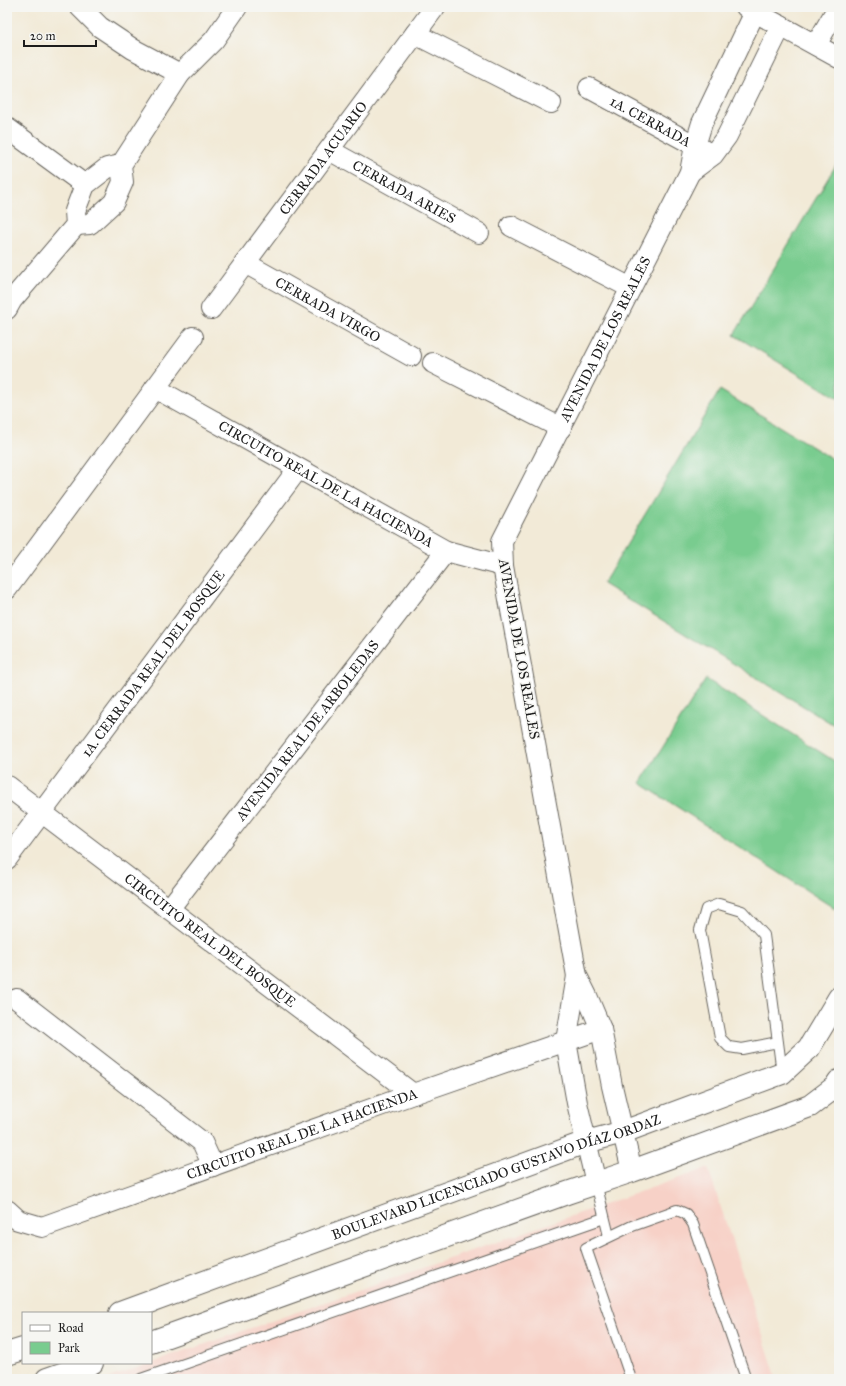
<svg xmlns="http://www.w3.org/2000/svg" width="846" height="1386" viewBox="0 0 846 1386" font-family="'IM FELL Great Primer',serif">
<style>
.built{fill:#f7d1c7}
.park{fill:#79cc8f;stroke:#4a7456}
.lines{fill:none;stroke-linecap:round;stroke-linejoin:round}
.service-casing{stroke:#67645d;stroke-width:12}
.minor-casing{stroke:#67645d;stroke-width:22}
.tertiary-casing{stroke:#67645d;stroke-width:24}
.service{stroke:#fff;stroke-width:10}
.minor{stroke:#fff;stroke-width:20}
.tertiary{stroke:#fff;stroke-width:22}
.labels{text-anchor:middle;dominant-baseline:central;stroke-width:3;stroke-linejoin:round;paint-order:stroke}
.street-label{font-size:14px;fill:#1c1c1c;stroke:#f6f6f2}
</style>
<rect width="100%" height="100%" fill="#f6f6f2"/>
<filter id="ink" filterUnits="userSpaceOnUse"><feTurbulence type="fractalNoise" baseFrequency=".025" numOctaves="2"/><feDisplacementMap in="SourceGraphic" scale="8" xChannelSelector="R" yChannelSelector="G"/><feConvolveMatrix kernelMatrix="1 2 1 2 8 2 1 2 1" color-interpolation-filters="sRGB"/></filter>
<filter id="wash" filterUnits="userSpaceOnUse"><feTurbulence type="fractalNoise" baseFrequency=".012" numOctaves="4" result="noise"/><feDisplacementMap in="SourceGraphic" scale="16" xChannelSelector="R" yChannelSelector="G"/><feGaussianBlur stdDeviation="0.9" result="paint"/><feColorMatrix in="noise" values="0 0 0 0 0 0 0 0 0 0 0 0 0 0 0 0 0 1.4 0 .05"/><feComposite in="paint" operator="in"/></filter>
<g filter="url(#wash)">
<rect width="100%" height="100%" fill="#f2ead7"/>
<path class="built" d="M708 1168 777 1379H106Z"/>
<path class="park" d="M839 160V399L734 335Z
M720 390 839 463V728L603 584Z
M706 679 839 764V907L837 910 640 783Z"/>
</g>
<g filter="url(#ink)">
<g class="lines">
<g class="service-casing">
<path id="service" d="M778 1042 742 1049 729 1047 720 1038 700 930 706 909 719 904 742 911 764 935 782 1073
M596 1183 609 1236
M141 1379 604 1218
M631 1379 586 1248 632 1226 677 1210 686 1214 693 1224 746 1379"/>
</g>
<g class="minor-casing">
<g id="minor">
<path d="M80 7 100 27 133 49 180 74"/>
<path d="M746 7 839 58"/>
<path d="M415 34 551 103"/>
<path d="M816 45 838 7"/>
<path id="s1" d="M589 88 707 152"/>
<path d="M7 128 85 185"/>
<path id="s2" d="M329 150 479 233"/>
<path d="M690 172 713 155 727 136 781 26"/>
<path d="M76 225 90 224 114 202 123 182 121 165 180 74 214 40 237 7"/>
<path d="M511 226 631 288"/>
<path id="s3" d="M245 263 411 356"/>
<path d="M7 309 12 300 76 225 75 211 85 185 107 168 121 165"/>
<path id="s4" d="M211 309 435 7"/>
<path d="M433 363 561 428"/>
<path id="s5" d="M155 388 446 551 503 566"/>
<path d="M7 589 193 337"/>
<path id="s6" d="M7 786 413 1094"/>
<path id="s7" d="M7 859 298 469"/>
<path id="s8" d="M169 909 446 551"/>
<path d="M577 976 566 1041 577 1103 596 1183"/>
<path d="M17 999 202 1142 213 1166"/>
<path id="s9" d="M632 1171 612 1086 601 1029 587 996 577 976 503 566 502 541 690 172 695 146 702 123 755 12"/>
<path id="s10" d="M7 1210 18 1220 42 1227 413 1094 601 1029"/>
</g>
</g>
<g class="tertiary-casing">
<g id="tertiary">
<path id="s11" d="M120 1313 586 1142 623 1132 782 1073 809 1048 839 998"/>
<path d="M151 1342 567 1193 632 1171 810 1106 835 1087 839 1081"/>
<path d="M7 1354 23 1349"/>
<path d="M47 1379 92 1363"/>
</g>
</g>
<use href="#service" class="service"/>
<use href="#minor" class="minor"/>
<use href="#tertiary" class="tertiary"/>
</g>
</g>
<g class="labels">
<g class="street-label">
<text stroke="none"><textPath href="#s1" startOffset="70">1A. CERRADA</textPath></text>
<text stroke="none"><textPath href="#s4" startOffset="188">CERRADA ACUARIO</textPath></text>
<text stroke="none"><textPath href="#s2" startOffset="86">CERRADA ARIES</textPath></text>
<text stroke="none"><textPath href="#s3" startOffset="95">CERRADA VIRGO</textPath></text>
<text stroke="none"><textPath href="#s9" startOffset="872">AVENIDA DE LOS REALES</textPath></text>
<text stroke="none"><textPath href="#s5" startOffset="196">CIRCUITO REAL DE LA HACIENDA</textPath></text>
<text transform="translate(519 649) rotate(80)">AVENIDA DE LOS REALES</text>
<text stroke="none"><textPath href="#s7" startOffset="244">1A. CERRADA REAL DEL BOSQUE</textPath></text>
<text stroke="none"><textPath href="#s8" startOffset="226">AVENIDA REAL DE ARBOLEDAS</textPath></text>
<text stroke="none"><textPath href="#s6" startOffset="255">CIRCUITO REAL DEL BOSQUE</textPath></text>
<text stroke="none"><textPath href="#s10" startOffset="316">CIRCUITO REAL DE LA HACIENDA</textPath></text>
<text stroke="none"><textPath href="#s11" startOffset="400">BOULEVARD LICENCIADO GUSTAVO DÍAZ ORDAZ</textPath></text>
</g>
</g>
<rect width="846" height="1386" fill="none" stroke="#f6f6f2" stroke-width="24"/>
<rect x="22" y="1312" width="130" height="52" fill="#f6f6f2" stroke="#9f9f9c"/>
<rect x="30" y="1325" width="20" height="6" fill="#ffffff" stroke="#9f9f9c"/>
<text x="58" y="1332" font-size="12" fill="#1c1c1c">Road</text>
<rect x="30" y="1342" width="20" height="12" fill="#79cc8f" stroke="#9f9f9c"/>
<text x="58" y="1352" font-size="12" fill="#1c1c1c">Park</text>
<path d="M24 40v6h72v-6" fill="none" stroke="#1c1c1c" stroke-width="2"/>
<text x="30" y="40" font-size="12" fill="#1c1c1c" stroke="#f6f6f2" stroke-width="3" paint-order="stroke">20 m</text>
</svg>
